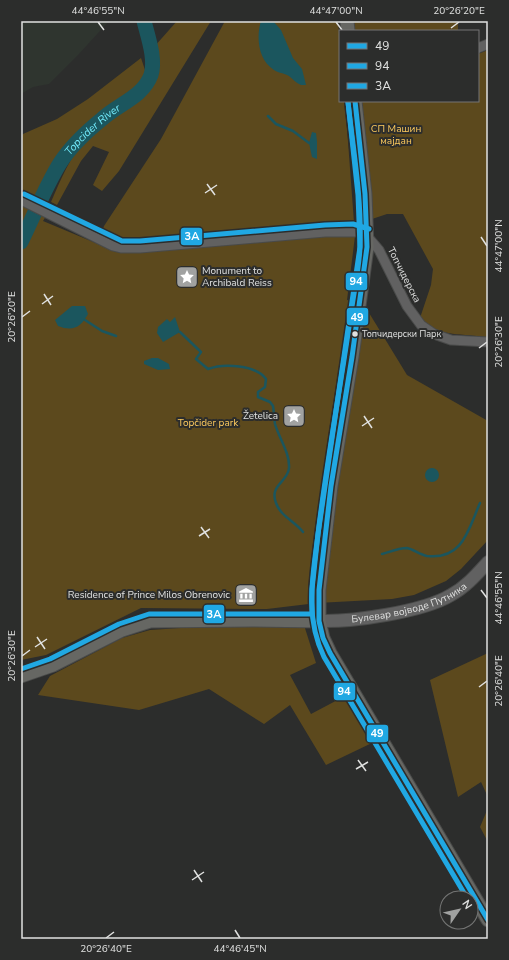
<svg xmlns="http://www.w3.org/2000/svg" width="509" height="960" viewBox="0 0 509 960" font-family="'Nunito Sans',sans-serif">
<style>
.built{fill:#2f352f}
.green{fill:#5c491d}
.water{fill:#1b565e}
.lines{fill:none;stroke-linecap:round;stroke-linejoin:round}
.stream{stroke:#1b565e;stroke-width:2.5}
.river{stroke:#1b565e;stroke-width:15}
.minor-casing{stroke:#494a49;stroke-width:11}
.tertiary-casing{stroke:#494a49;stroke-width:14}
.secondary-casing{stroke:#494a49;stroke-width:15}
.minor{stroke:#616161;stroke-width:9}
.tertiary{stroke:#616161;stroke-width:12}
.secondary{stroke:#666763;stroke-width:13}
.bus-1-casing{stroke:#2c2d2c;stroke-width:8}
.bus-2-casing{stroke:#2c2d2c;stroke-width:8}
.bus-3-casing{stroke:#2c2d2c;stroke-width:8}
.bus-1{stroke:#20a8e3;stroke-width:5}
.bus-2{stroke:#20a8e3;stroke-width:5}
.bus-3{stroke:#20a8e3;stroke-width:5}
.ticks{fill:none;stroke:#e0e1e0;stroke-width:1.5}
.bus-dot{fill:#e0e1e0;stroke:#2c2d2c;stroke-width:1.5}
.labels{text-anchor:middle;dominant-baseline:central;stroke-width:4;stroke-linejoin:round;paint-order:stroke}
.bus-label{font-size:9px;fill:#e0e1e0;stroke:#2c2d2c;text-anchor:start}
.park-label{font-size:10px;fill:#fdca5d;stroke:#2c2d2c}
.poi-label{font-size:10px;fill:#e0e1e0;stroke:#2c2d2c;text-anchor:end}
.street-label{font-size:10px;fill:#e0e1e0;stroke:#2c2d2c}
.water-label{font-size:11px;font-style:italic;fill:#71eafc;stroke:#2c2d2c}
.line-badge{stroke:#2c2d2c;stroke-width:1.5}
.badge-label{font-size:11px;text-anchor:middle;font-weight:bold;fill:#fff}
.neatline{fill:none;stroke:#e0e1e0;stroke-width:1.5}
.ticks-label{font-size:10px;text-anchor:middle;fill:#e0e1e0}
</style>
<rect width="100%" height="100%" fill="#2c2d2c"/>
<path class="built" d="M21 21H109L78 55 49 84 33 87 21 94Z"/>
<path class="green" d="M177 21H211L119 171 102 191 93 185 109 152 93 146 81 161 57 205 51 202C60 181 71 155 86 138 106 115 152 100 156 68 157 62 155 54 154 47Z
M225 21H338L340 47V101H345L355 236 347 300 363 303 407 375 488 421V540L461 569 446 581 414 595 392 599 317 603 267 609 141 608 46 655 21 660V200L48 213 43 221 98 244 104 226 161 139Z
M352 21H458V31H352Z
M488 50V338C463 332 441 339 420 318L431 285 433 269 403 214H387L372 219 359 101H478V54Z
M141 58 147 76 135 91 88 124 58 161 37 198 21 199V137L23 134 57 119 88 99Z
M273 622 304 625 316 663 290 675 311 714 345 696 374 742 326 765 290 705 264 724 209 689 139 710 38 695 50 676 122 638 150 630Z
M488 653V797L481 782 458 797 430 680Z
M488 808V842L480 827Z"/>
<path class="water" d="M261 21H273L281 30 293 58 302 69 306 85H301C296 83 293 79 289 76 284 73 278 73 274 70 258 60 256 37 261 21Z
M312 132 316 133 317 142V159L312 157 309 143Z
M72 306H85L88 314C81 327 73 332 58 326L55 320Z
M175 317 180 332 163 342 157 333 158 327 167 319 170 322Z
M152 358H158L169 364 170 369 158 370 144 364V361Z
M425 475a7 7 0 1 1 14 0a7 7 0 1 1-14 0Z"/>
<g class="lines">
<path class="stream" d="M268 116 276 124 293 131 309 143
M85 320 102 331 116 336
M180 332 201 352 196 359 208 369C224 363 256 365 266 379L265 387 258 392V397L270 402 273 406C274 412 274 418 275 424 279 438 290 453 289 468 288 482 269 485 276 503 281 517 295 521 303 532
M382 554C389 552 399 548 407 548 413 549 420 555 427 556 463 560 468 530 480 503"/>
<path class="river" id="s1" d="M21 242C34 216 45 187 60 163 71 146 86 132 102 119 118 104 143 97 151 75 156 59 148 37 144 21"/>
<g class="minor-casing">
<path id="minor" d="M478 48 488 44
M21 200 113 246 121 248H140L325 232H358L367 236 379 250 407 306 421 325 434 334 451 340 488 342"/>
</g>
<g class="tertiary-casing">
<g id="tertiary">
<path id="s2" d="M319 621C352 622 423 612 451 595 466 587 477 574 488 562"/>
</g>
</g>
<g class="secondary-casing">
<path id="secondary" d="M347 21 348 31
M355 101 365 194 367 247 352 357 331 486 319 590V621L323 638 330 653 488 920
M21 676 53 665 122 630 150 621 253 620 319 621"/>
</g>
<use href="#minor" class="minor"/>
<use href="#tertiary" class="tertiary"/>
<use href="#secondary" class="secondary"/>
<g class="bus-1-casing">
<path id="bus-1" d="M355 101 365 194 367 247 352 357 331 486 319 590V621L323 638 330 653 488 920"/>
</g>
<g class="bus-2-casing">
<path id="bus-2" d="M348 102C353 149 362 199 360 247 359 269 354 291 351 313 341 384 328 454 319 526 314 571 303 614 324 657L467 898"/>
</g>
<g class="bus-3-casing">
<path id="bus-3" d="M24 194 122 241H140L325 225 353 224 369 229
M21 669 50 659 119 624 149 614H312V589L318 534 360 247 358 195 348 102"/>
</g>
<use href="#bus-1" class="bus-1"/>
<use href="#bus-2" class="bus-2"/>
<use href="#bus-3" class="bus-3"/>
</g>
<path class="ticks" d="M98 22 104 30M336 22 342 30M451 28 459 22M207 184 215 195M205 193 217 185M481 237 487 246M44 294 51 305M42 304 53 296M22 317 30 311M479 348 487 342M364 416 372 428M362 426 374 418M201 527 209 538M199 536 210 529M481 590 487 598M37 637 45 649M35 647 47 639M22 656 30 650M479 687 487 681M358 760 366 771M356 769 368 762M194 870 202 882M192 880 204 872M235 930 240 938M106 938 114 932"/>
<defs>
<g id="sight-square" transform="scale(1.15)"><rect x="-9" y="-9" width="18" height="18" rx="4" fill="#a1a2a1" stroke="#2c2d2c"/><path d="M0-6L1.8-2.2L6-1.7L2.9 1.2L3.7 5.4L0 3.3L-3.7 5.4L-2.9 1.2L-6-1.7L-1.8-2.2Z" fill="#fff"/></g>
<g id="museum-square" transform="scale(1.15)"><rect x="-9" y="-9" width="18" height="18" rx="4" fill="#a1a2a1" stroke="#2c2d2c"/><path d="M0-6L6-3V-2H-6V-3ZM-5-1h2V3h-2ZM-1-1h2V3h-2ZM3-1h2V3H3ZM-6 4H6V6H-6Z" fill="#fff"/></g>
</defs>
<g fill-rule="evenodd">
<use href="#sight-square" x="187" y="277"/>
<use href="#sight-square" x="294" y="416"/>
<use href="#museum-square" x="246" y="595"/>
</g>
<circle class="bus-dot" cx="355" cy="334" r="3.5"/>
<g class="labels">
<g class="bus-label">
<text x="362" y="334">Топчидерски Парк</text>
</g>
<g class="park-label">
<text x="396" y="129">СП Машин<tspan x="396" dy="12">мајдан</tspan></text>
<text x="208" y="423">Topčider park</text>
</g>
<g class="poi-label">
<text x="202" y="271" text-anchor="start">Monument to<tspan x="202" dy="12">Archibald Reiss</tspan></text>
<text x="278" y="416">Žetelica</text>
<text x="230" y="595">Residence of Prince Milos Obrenovic</text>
</g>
<g class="street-label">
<text transform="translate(404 275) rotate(63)">Топчидерска</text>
<text stroke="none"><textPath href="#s2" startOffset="93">Булевар војводе Путника</textPath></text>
</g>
<g class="water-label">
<text stroke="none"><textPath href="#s1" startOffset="135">Topcider River</textPath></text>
</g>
</g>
<g class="line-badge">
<rect x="180" y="227" width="23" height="19" rx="4" fill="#20a8e3"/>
<rect x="345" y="272" width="23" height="19" rx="4" fill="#20a8e3"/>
<rect x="346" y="307" width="23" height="19" rx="4" fill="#20a8e3"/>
<rect x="203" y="604" width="22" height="20" rx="4" fill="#20a8e3"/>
<rect x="333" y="682" width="23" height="19" rx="4" fill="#20a8e3"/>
<rect x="366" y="724" width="23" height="19" rx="4" fill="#20a8e3"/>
</g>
<g class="badge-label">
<text x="192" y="240">3A</text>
<text x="356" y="285">94</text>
<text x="357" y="321">49</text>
<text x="214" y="618">3A</text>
<text x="344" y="695">94</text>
<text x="377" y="737">49</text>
</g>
<rect width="509" height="960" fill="none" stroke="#2c2d2c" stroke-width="44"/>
<rect x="339" y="30" width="140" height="72" fill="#2c2d2c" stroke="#747574"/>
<rect x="347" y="43" width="20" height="6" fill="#20a8e3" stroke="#747574"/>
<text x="375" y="50" font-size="12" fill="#e0e1e0">49</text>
<rect x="347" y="63" width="20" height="6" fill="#20a8e3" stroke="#747574"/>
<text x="375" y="70" font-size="12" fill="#e0e1e0">94</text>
<rect x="347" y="83" width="20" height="6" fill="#20a8e3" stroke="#747574"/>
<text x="375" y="90" font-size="12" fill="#e0e1e0">3A</text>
<g transform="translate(459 910) rotate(56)"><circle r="19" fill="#2c2d2c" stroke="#747574"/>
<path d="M0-3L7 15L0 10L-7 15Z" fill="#a1a2a1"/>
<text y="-6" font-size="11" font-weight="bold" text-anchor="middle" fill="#e0e1e0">N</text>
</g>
<rect x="22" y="22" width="465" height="916" class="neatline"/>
<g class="ticks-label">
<text x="98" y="14">44°46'55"N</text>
<text x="336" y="14">44°47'00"N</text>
<text x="459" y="14">20°26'20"E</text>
<text transform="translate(498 246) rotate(-90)" y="4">44°47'00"N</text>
<text transform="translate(11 317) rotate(-90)" y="4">20°26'20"E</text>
<text transform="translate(498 342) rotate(-90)" y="4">20°26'30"E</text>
<text transform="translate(498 598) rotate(-90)" y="4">44°46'55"N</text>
<text transform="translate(11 656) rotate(-90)" y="4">20°26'30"E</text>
<text transform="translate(498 681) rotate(-90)" y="4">20°26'40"E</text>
<text x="106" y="952">20°26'40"E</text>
<text x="240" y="952">44°46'45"N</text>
</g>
</svg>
